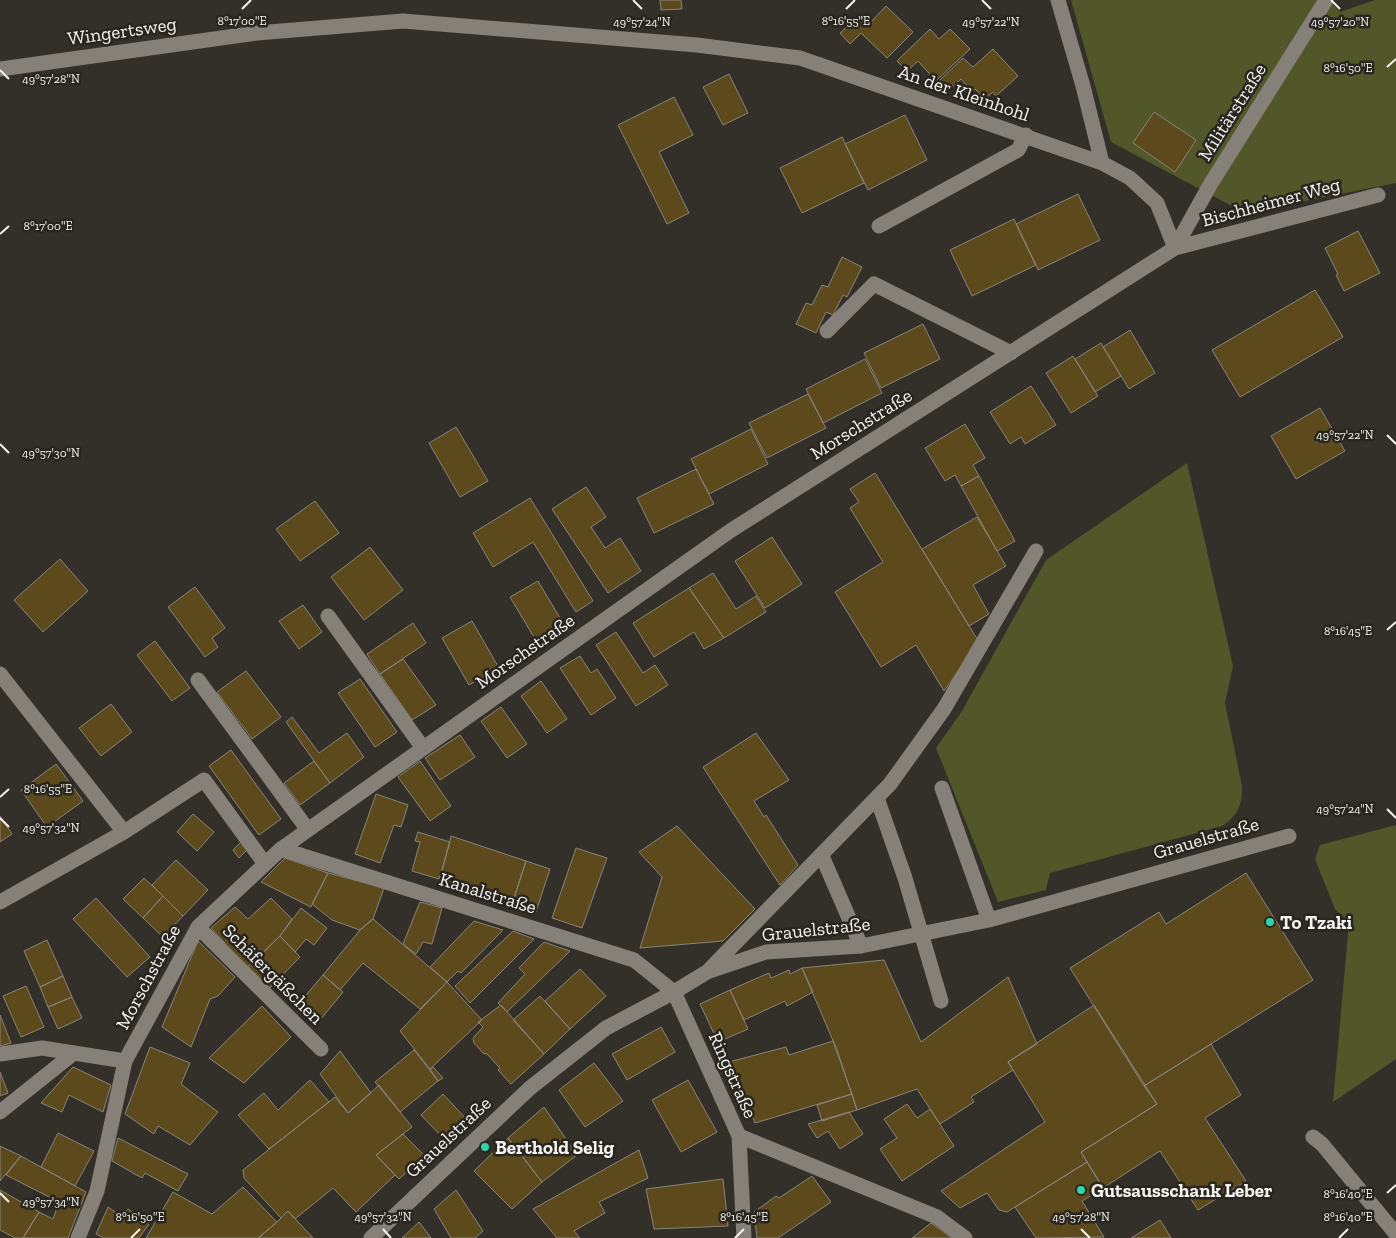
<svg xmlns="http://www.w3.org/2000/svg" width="1396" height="1238" viewBox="0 0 1396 1238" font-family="'Zilla Slab',serif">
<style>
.green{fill:#52572a}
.building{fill:#5c4a1d;stroke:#87847b}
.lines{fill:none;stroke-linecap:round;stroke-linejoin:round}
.minor{stroke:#858179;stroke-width:15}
.ticks{fill:none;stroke:#f5f3ef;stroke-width:2}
.poi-dot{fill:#2fd4aa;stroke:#292620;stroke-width:2}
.labels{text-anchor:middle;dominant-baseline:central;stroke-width:5;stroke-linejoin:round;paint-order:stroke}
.street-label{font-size:19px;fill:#f5f3ef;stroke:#292620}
.poi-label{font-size:19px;font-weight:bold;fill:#f5f3ef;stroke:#292620;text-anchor:start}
.ticks-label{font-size:12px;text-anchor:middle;fill:#f5f3ef;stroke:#292620;stroke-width:5;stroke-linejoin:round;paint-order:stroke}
</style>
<rect width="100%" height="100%" fill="#333029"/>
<path class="green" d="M1071 0H1329L1340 12 1375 0H1396V183L1245 213 1111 142Z
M1187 463 1233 666 1225 703 1242 786C1243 804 1237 817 1222 826L1050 873 1046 890 998 902 936 748 962 711 1046 560Z
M1396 825V1059L1333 1102 1349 923 1335 909 1315 859 1320 845Z"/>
<path class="building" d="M660 0H681L682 9 661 10Z
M886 6 913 32 887 58 861 33 850 44 840 33 859 16 870 23Z
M930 29 939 39 950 29 970 49 936 81 918 61 907 71 897 61Z
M993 49 1018 76 996 96 993 92 985 99 975 89 972 92 961 79 949 90 940 80 963 58 973 67Z
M729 74 748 113 723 125 703 87Z
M674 97 693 135 659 152 689 213 667 224 618 125Z
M1154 112 1196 140 1175 172 1133 143Z
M905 115 927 160 868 190 845 144Z
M842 137 864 183 802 213 780 168Z
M1078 194 1100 240 1038 270 1016 224Z
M1014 219 1036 265 972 296 950 250Z
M1358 231 1380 273 1344 291 1336 275 1338 274 1325 248Z
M842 257 862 267 847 297 843 295 833 315 826 312 816 333 796 324 806 303 812 305 822 285 828 287Z
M1315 290 1343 337 1240 397 1212 350Z
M923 324 940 359 881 388 864 353Z
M1130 330 1155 373 1129 389 1103 347Z
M1101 343 1121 376 1095 392 1075 359Z
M1073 356 1098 396 1071 413 1046 373Z
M865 359 882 393 823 423 806 389Z
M1031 386 1056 425 1025 444 1021 437 1010 444 990 412Z
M808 394 826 428 767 458 749 423Z
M1320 408 1345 451 1296 479 1271 436Z
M965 424 985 458 973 465 979 476 961 486 955 475 945 481 925 448Z
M456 427 488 481 460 497 429 443Z
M751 429 768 464 709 494 691 459Z
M696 469 714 504 654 533 637 498Z
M875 473 979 642 944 691 916 645 881 667 835 592 883 562 850 508 859 502 850 489Z
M979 476 1015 541 997 551 961 486Z
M586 487 606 517 591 527 605 548 620 538 641 571 608 593 552 509Z
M530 498 593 601 576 612 533 542 493 567 473 533Z
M315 501 339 533 300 561 276 529Z
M977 517 1006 566 973 585 989 614 969 626 922 549Z
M772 537 802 584 765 608 735 561Z
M370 547 403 590 364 620 331 577Z
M60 559 88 591 43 632 14 600Z
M713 573 736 609 756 596 766 612 724 638 689 588Z
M538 581 563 623 535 639 510 597Z
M195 587 225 628 212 638 218 647 205 657 168 607Z
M689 588 724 638 704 649 694 632 654 657 633 623Z
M303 605 322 632 299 649 279 621Z
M472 621 499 668 469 685 442 638Z
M413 623 426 643 380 674 367 654Z
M616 632 643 673 655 665 668 685 636 706 596 645Z
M155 641 190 688 172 701 137 655Z
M580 656 591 673 597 669 616 698 591 715 560 668Z
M403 659 436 705 412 720 380 674Z
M246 671 281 717 252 739 217 692Z
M360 679 397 732 375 747 338 693Z
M541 681 567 719 547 733 521 696Z
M111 704 132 732 101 756 79 728Z
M501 707 527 744 507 758 481 721Z
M292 717 319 753 347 733 364 757 330 783 286 722Z
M756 733 789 780 754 801 764 817 766 815 798 865 780 885 703 767Z
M460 735 475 757 440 780 425 758Z
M231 750 281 819 259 835 209 766Z
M314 761 330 783 300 805 284 783Z
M420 761 451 806 430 821 398 777Z
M56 764 83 801 47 827 21 790Z
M376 794 408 805 401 827 394 825 380 863 355 854Z
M193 814 214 832 197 851 177 832Z
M0 816 12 834 0 842Z
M677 826 755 909 723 941 640 948 662 877 639 852Z
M418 832 450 842 439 879 412 871 420 842 415 841Z
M451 836 526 861 512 904 440 879Z
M241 842 247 850 239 858 233 850Z
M576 848 607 858 582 928 552 918Z
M285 858 328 873 311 907 261 882Z
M176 860 208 890 183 916 152 885Z
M526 861 550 869 536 912 512 904Z
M328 873 384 888 373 919 360 930 332 920 312 904Z
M1246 873 1313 980 1144 1086 1070 968 1159 912 1166 924Z
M144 878 163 896 143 918 123 899Z
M163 896 183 916 163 937 143 918Z
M96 898 150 957 127 977 73 919Z
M271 898 292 919 280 936 247 968 211 928 235 907 248 919Z
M420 902 442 908 432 944 423 942 416 954 403 944Z
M301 908 327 928 314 945 306 939 295 952 280 936Z
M373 919 447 982 420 1009 363 963 340 990 323 975 360 930Z
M474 921 503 930 461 973 458 971 447 982 430 967Z
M513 931 534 939 470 1003 455 986Z
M280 936 300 957 270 988 247 968Z
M47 940 63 976 40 987 24 951Z
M198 941 235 977 218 996 210 999 191 1047 162 1027Z
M544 942 570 951 507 1012 498 1003 525 974 519 968Z
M884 960 921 1042 1008 977 1037 1044 1008 1062 1013 1070 971 1097 974 1102 940 1124 917 1089 857 1110 837 1050 802 968Z
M802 968 813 992 787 1006 785 1001 744 1020 730 990 769 973 771 978 789 970 790 974Z
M580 969 606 996 570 1029 545 1001Z
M323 975 343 992 316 1025 295 1008Z
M63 976 72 997 48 1007 40 987Z
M447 982 482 1020 430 1069 400 1031Z
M26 986 44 1027 21 1037 3 996Z
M730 990 748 1029 718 1042 700 1004Z
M540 996 570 1029 544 1054 513 1020Z
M72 997 82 1018 58 1029 48 1007Z
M501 1005 544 1054 511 1084 498 1070 500 1068 487 1054 483 1053 474 1043 473 1038 483 1027 478 1022Z
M1094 1005 1157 1104 1081 1152 1087 1162 1007 1212 999 1210 987 1193 960 1208 941 1191 1045 1122 1008 1062Z
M262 1006 291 1037 244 1083 209 1058Z
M0 1015 11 1043 0 1046Z
M661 1027 675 1052 627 1080 612 1054Z
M833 1041 852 1094 755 1123 729 1062 786 1047 789 1055Z
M1211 1044 1241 1095 1205 1118 1246 1181 1198 1210 1160 1151 1103 1188 1081 1152 1157 1104 1144 1086Z
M150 1047 190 1063 181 1084 218 1112 190 1145 158 1126 154 1134 125 1114Z
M414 1050 438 1081 400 1112 375 1082Z
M340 1051 371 1093 348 1113 320 1074Z
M594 1063 623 1101 585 1127 559 1090Z
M73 1067 111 1085 103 1112 69 1095 62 1112 41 1103Z
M433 1067 443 1078 438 1081 430 1069Z
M0 1072 8 1093 0 1096Z
M310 1080 329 1102 269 1149 238 1115 264 1093 278 1110Z
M688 1080 717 1132 681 1152 652 1100Z
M379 1085 412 1127 376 1155 395 1175 356 1212 333 1188 295 1219 288 1211 281 1218 244 1178 243 1170 335 1097 348 1113Z
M443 1094 467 1120 445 1140 421 1115Z
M852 1094 857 1110 822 1121 817 1105Z
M907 1104 917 1118 930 1109 954 1146 902 1181 880 1149 897 1138 884 1119Z
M544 1107 577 1155 542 1182 508 1138Z
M849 1112 863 1134 840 1149 828 1131 817 1138 808 1124Z
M58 1133 94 1151 75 1186 41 1167Z
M403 1134 425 1156 399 1179 376 1155Z
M118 1138 188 1174 178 1191 145 1173 142 1178 112 1161Z
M508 1138 542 1182 512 1209 474 1171Z
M0 1146 21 1156 0 1181Z
M639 1150 648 1178 599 1202 605 1213 574 1231 580 1238H557L533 1209Z
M21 1156 86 1192 68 1238H23L39 1212 53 1219 59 1202 6 1175Z
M1087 1162 1103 1188 1082 1201 1104 1237 1036 1238 1015 1207Z
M812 1176 831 1202 778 1238H757L754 1212 776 1196 779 1198Z
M723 1179 728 1226 654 1229 646 1189Z
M243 1187 277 1222 258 1238H146L173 1192 212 1214Z
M0 1190 39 1212 23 1238H15L0 1230Z
M456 1190 483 1231 475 1238H451L434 1209Z
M108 1207 121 1216 128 1209 149 1224 139 1238H104L96 1234Z
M288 1211 313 1238H258L277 1222Z
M1160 1220 1171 1238H1131Z
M419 1222 431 1238H402Z
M931 1223 952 1238H912Z"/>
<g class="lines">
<path class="minor" d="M1058 0 1083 86 1102 163
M0 69 257 33 403 21 697 45 800 58 1102 163 1130 178 1157 203 1175 248
M879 226 1018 150 1026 135
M1175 248 1210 185 1326 0
M827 331 874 284 1011 353
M328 616 423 748
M0 674 124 832
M198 680 308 830
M942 788 989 920
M877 798 905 878 941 1001
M281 849 634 960 674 992 739 1136 744 1238
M822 856 861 946
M0 902 124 832 204 780 265 864
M198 927 321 1049
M709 970 890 784 944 709 1036 551
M0 1054 42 1048 125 1061
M0 1112 74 1053
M739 1136 937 1217 965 1238
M1313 1137 1322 1144 1396 1234
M78 1238 97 1191 125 1061 198 927 281 849 730 531 1175 248 1378 195
M371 1238 530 1088 606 1028 674 992 707 972 766 952 861 946 989 920 1289 836"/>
</g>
<path class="ticks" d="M633 0 642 9M982 0 991 9M1331 0 1340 9M242 9 251 0M846 9 855 0M1387 67 1396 59M0 70 9 79M0 234 9 226M1387 435 1396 444M0 444 9 453M1387 630 1396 622M0 797 9 789M1387 809 1396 818M0 818 9 827M0 1193 9 1202M1387 1193 1396 1185M383 1229 391 1238M1081 1229 1090 1238M131 1238 140 1229M735 1238 744 1229M1339 1238 1348 1229"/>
<g class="poi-dot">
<circle cx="1270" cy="922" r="5"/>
<circle cx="485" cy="1147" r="5"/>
<circle cx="1081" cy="1190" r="5"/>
</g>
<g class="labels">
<g class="street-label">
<text transform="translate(122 31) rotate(-8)">Wingertsweg</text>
<text transform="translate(964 93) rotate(19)">An der Kleinhohl</text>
<text transform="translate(1232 112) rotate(-58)">Militärstraße</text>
<text transform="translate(1271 202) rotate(-15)">Bischheimer Weg</text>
<text transform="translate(861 424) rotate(-32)">Morschstraße</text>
<text transform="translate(525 651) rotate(-35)">Morschstraße</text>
<text transform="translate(1206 838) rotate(-16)">Grauelstraße</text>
<text transform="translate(488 893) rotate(17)">Kanalstraße</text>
<text transform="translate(816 929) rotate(-6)">Grauelstraße</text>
<text transform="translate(273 974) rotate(45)">Schäfergäßchen</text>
<text transform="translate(148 977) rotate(-62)">Morschstraße</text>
<text transform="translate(733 1075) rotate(66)">Ringstraße</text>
<text transform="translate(448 1137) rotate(-43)">Grauelstraße</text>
</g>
<g class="poi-label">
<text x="1280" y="922">To Tzaki</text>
<text x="495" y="1147">Berthold Selig</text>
<text x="1091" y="1190">Gutsausschank Leber</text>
</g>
</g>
<g class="ticks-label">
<text x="242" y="25">8°17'00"E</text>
<text x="846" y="25">8°16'55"E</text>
<text x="1340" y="26">49°57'20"N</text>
<text x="642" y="26">49°57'24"N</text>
<text x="991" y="26">49°57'22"N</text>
<text x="1348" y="72">8°16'50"E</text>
<text x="51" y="83">49°57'28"N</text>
<text x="48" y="230">8°17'00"E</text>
<text x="1345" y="439">49°57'22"N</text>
<text x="51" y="457">49°57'30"N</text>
<text x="1348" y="635">8°16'45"E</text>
<text x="48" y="793">8°16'55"E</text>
<text x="1345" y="813">49°57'24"N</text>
<text x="51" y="832">49°57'32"N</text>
<text x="1348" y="1198">8°16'40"E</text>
<text x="51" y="1206">49°57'34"N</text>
<text x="383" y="1221">49°57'32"N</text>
<text x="1081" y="1221">49°57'28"N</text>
<text x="140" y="1221">8°16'50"E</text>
<text x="744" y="1221">8°16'45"E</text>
<text x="1348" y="1221">8°16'40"E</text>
</g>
</svg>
